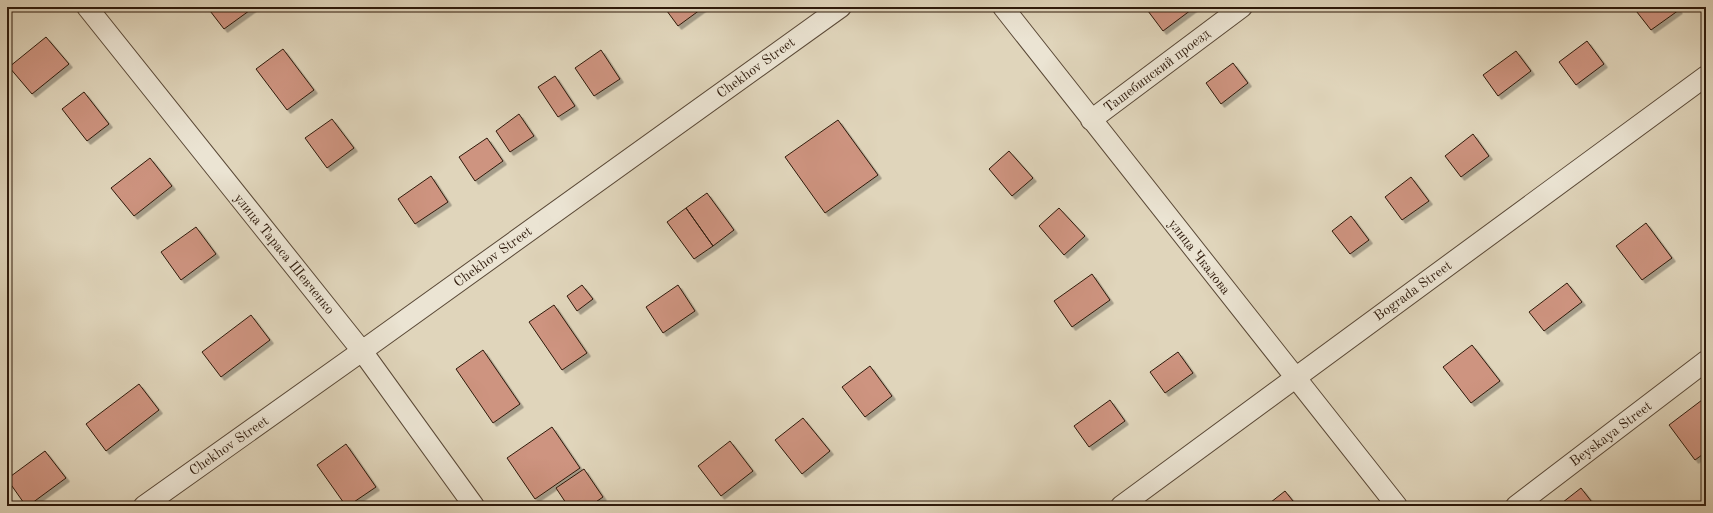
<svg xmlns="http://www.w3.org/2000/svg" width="1713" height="513" viewBox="0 0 1713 513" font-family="'Old Standard TT',serif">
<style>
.building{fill:#ce9480;stroke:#2e1a0b;filter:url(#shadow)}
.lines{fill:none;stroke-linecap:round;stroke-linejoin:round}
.minor-casing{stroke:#5a4937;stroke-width:22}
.minor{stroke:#ebe4d3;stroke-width:20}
.labels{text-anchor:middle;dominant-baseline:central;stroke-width:3.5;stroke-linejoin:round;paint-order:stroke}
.street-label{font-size:14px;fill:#2e1a0b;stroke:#ebe4d3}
</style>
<defs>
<filter id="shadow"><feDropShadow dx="3.5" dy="3.5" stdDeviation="0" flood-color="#0004"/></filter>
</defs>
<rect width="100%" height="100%" fill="#e0d5bb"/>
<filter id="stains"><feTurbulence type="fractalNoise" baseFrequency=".005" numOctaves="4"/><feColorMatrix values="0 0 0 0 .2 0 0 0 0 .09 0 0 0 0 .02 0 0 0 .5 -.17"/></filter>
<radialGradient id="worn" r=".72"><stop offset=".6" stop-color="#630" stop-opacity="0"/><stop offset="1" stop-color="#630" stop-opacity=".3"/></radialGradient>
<path class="building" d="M207 7H252L253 8 224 29Z
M664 7H704L678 26Z
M1145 7H1195L1163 31Z
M1633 7H1676L1679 10 1651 30Z
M46 37 69 64 32 94 9 67Z
M1587 41 1604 64 1576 85 1559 62Z
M283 49 314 90 287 110 256 69Z
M601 50 620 79 594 96 575 68Z
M1516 51 1531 71 1498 96 1483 75Z
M1233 63 1248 83 1221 104 1206 83Z
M555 76 575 106 558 117 538 87Z
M84 92 109 124 87 141 62 109Z
M519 114 534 136 510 152 496 131Z
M332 119 354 148 327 168 305 138Z
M838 120 878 175 825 213 785 157Z
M1473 134 1489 156 1461 177 1445 156Z
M487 138 503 161 475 181 459 157Z
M1009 151 1033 178 1012 196 989 169Z
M150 158 172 186 134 216 111 188Z
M431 176 448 202 415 224 398 199Z
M1411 177 1429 201 1402 220 1385 197Z
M707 193 734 230 713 246 686 208Z
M686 208 713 246 694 259 667 222Z
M1059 208 1085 236 1064 255 1039 226Z
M1351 216 1369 240 1350 254 1332 231Z
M1646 223 1672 258 1642 280 1616 246Z
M196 227 216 254 181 280 161 252Z
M1092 274 1110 300 1072 327 1054 301Z
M1567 283 1582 302 1544 331 1529 312Z
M582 285 593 299 577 311 567 296Z
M678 285 695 311 663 333 646 307Z
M554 305 587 353 562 370 529 322Z
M251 315 270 340 221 377 202 352Z
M1472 345 1500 381 1471 403 1443 367Z
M483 350 520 404 493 423 456 369Z
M1178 352 1193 373 1165 393 1150 372Z
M870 366 892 396 865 417 842 387Z
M139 384 159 410 106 451 86 424Z
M1110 400 1125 421 1089 447 1074 426Z
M1702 400 1706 405V452L1695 460 1669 425Z
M803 418 830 451 802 474 775 440Z
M552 427 580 468 535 499 507 458Z
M730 441 753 471 721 496 698 466Z
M346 444 376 487 348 506H346L317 465Z
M45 451 66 478 28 506H26L7 479Z
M584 469 603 497 590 506H568L556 488Z
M1581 488 1595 506H1558Z
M1285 491 1297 506H1266Z"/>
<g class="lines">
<g class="minor-casing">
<path id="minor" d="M87 7 362 351 474 506
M1003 7 1397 506
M1091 120 1242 7
M144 506 362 351 841 7
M1121 506 1706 76
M1516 506 1706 361"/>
</g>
<use href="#minor" class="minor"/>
</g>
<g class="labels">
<g class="street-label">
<text transform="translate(756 68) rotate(-36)">Chekhov Street</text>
<text transform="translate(1157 71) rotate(-37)">Ташебинский проезд</text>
<text transform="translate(284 254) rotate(51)">улица Тараса Шевченко</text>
<text transform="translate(493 257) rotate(-36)">Chekhov Street</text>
<text transform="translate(1199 257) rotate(52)">улица Чкалова</text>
<text transform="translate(1413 291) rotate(-36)">Bograda Street</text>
<text transform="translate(1611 434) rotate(-37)">Beyskaya Street</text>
<text transform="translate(229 446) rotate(-35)">Chekhov Street</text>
</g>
</g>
<rect width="1713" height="513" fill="none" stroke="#e0d5bb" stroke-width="24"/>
<rect x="8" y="8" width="1697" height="497" fill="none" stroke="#2e1a0b" stroke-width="2"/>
<rect x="12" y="12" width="1689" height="489" fill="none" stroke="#2e1a0b"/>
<rect width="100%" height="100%" filter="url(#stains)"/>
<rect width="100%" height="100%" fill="url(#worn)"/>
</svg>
